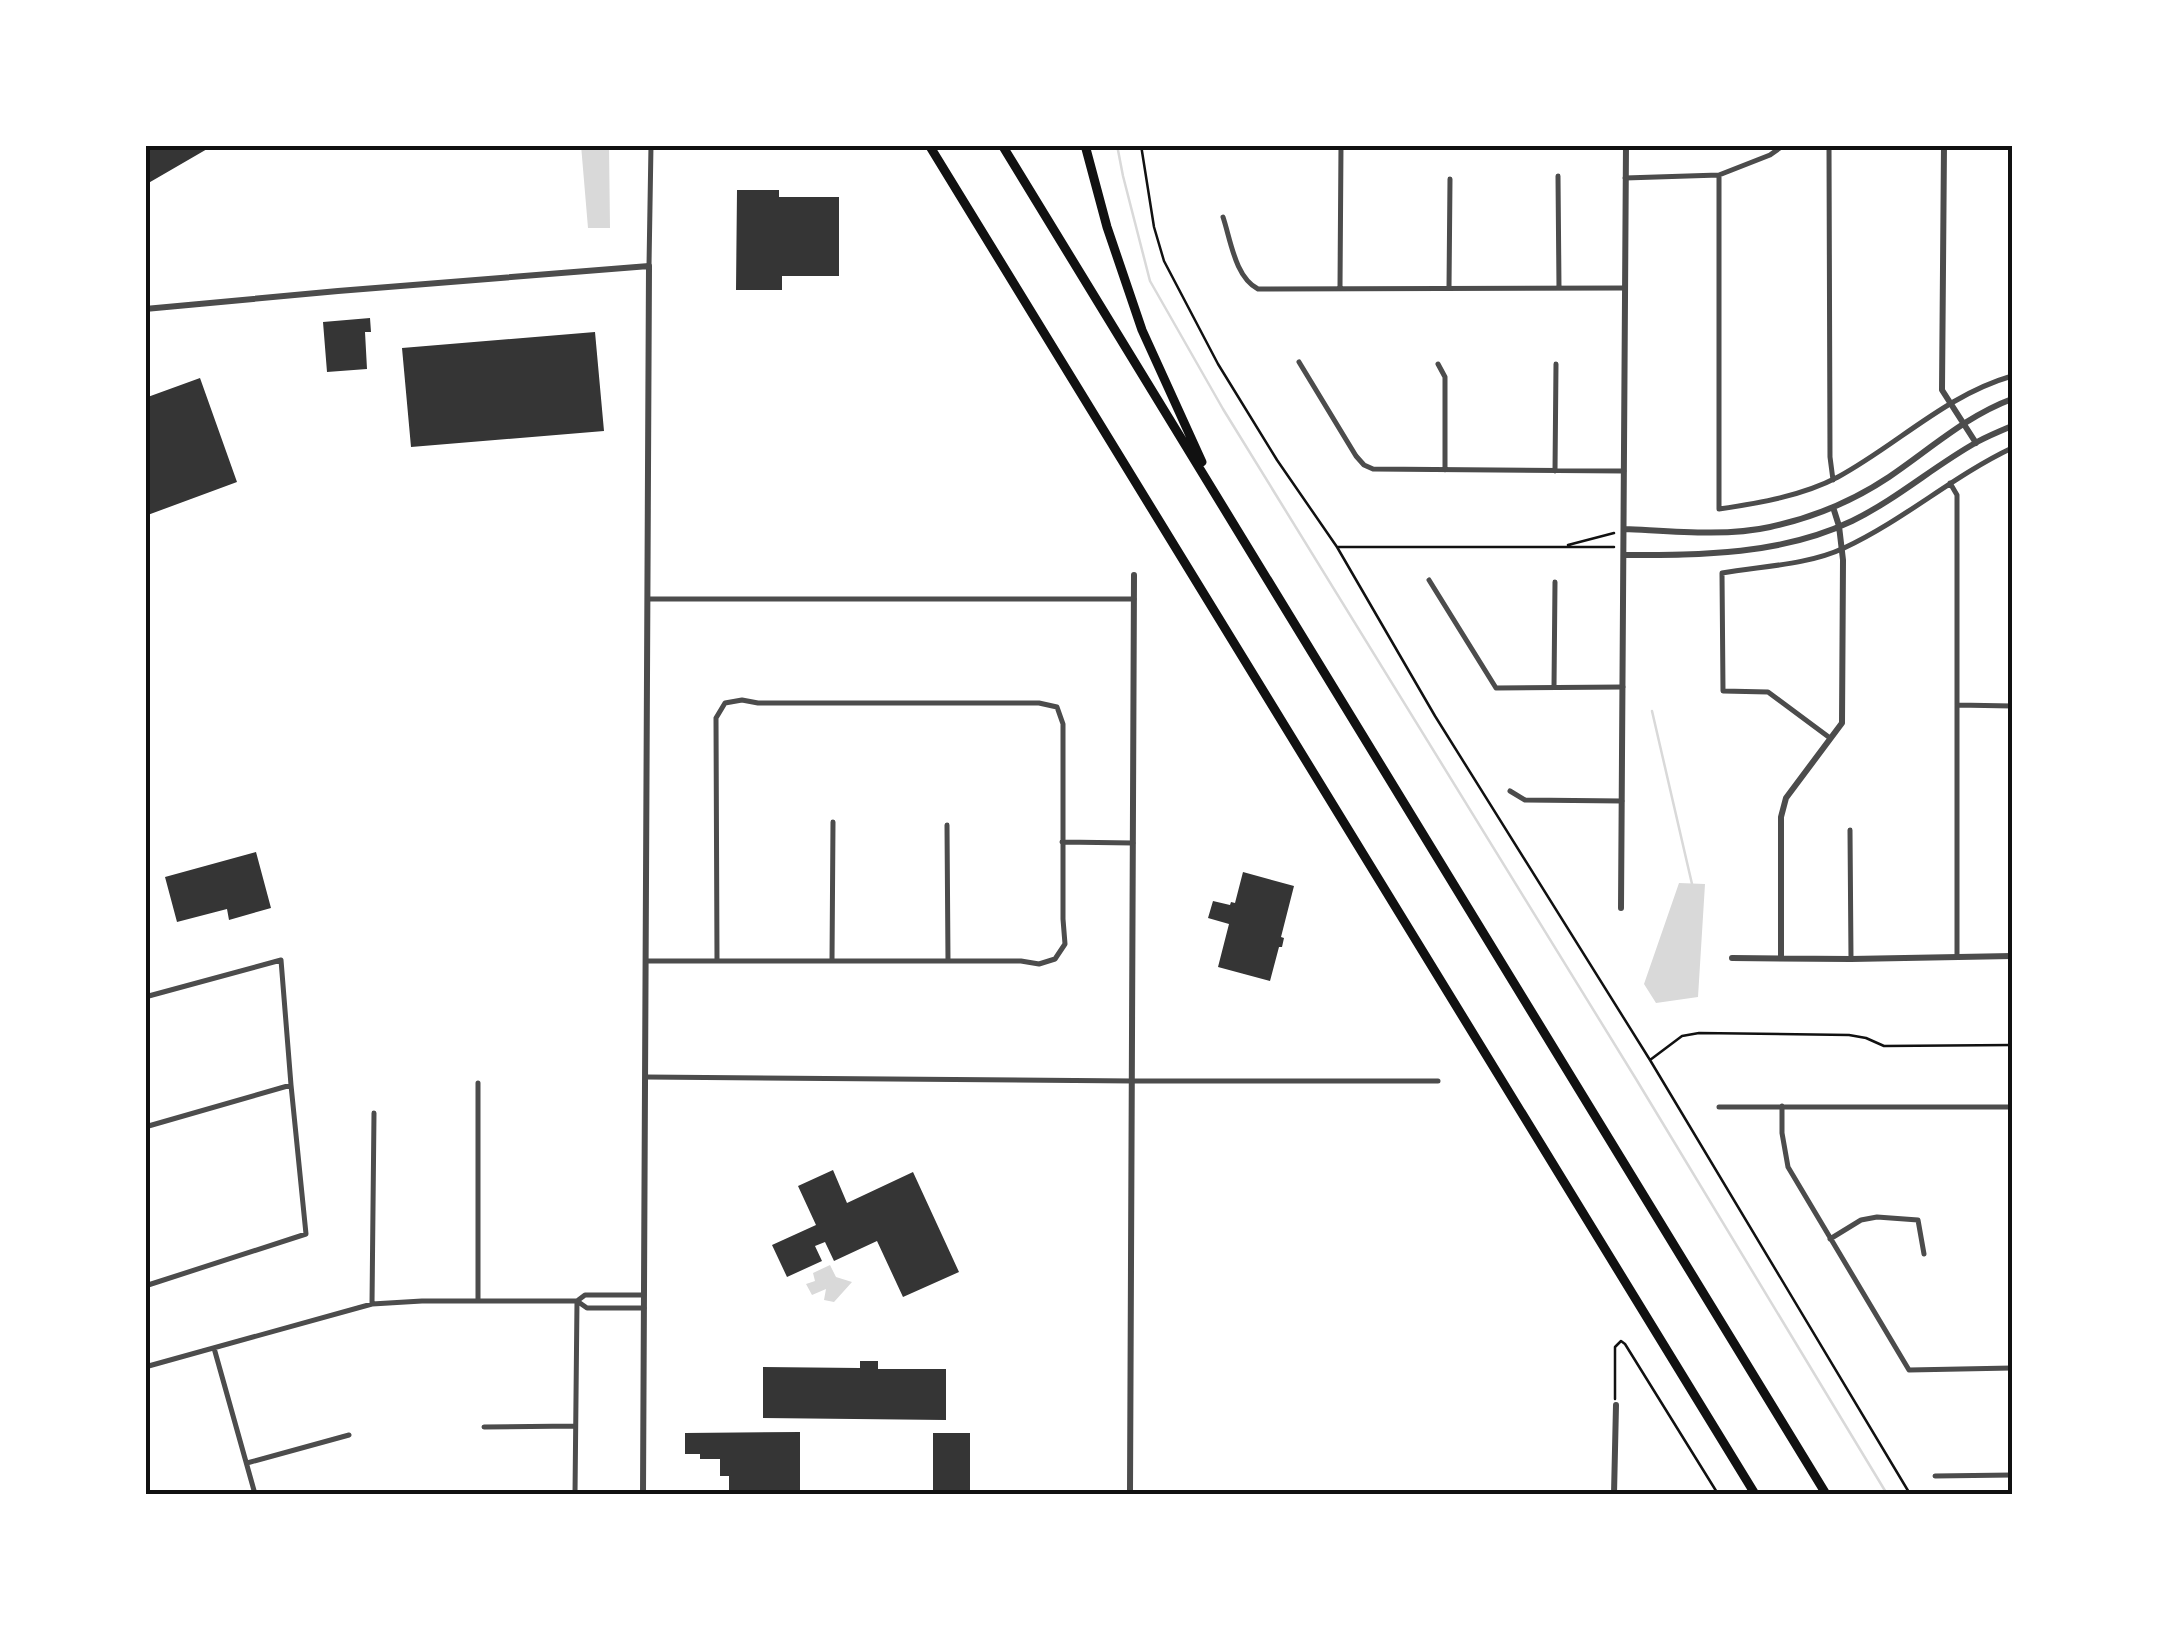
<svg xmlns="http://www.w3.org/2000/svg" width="2157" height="1639" viewBox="0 0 2157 1639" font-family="'Space Grotesk',sans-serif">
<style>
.water{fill:#d9d9d9}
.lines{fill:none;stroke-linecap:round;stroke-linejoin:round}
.stream{stroke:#d9d9d9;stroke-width:2.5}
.building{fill:#353535}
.path{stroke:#111;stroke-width:2.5}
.minor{stroke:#4c4c4c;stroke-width:5}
.tertiary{stroke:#4c4c4c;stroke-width:6}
.motorway{stroke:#111;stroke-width:9}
.neatline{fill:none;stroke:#111;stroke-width:4}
</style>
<rect width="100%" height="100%" fill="#fff"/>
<path class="water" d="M581 145H609L610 228H588Z
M1679 883 1705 884 1698 997 1656 1003 1644 984Z
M830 1265 836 1277 852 1282 834 1302 824 1300 826 1289 812 1295 806 1284 815 1281 813 1273Z"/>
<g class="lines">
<path class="stream" d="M1117 145 1123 176 1150 281 1223 409 1636 1079 1887 1494
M1652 711 1692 884"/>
</g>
<path class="building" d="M145 145H214L145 185Z
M737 190H779V197H839V276H782V290H736Z
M370 318 371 332H365L367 369 327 372 323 322Z
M595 332 604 431 411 447 402 348Z
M200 378 237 482 145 516V398Z
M256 852 271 908 229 920 227 909 177 922 165 877Z
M1243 872 1294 886 1281 937 1284 938 1282 947H1279L1270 981 1218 967 1229 924 1208 918 1213 901 1230 905 1231 902 1235 903Z
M833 1170 847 1203 913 1172 959 1272 903 1297 877 1241 834 1261 825 1242 815 1246 822 1261 787 1277 772 1245 816 1225 798 1186Z
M860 1361H878V1369H946V1420L763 1418V1367L860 1368Z
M800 1432V1494H729V1476H720V1459H700V1454H685V1433Z
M933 1433H970V1493H933Z"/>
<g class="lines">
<path class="path" d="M1141 145 1154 227 1164 261 1218 364 1277 460 1337 547
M1568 545 1614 533
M1614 547H1337L1435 716 1650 1060
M1615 1399V1347L1621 1341 1625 1344 1718 1494
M1910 1494 1650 1060 1682 1036 1699 1033 1849 1035 1866 1038 1884 1046 2012 1045"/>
<path class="minor" d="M1829 145 1830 457 1833 480
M1719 175V509C1759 503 1802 496 1838 477 1897 445 1946 395 2012 376
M1558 176 1559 288
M1625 178 1719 175 1770 155 1784 145
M1223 217C1231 241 1235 277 1258 289L1625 288
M649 266 651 145
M1340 287 1341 145
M1449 288 1450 179
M1299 362 1356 456 1364 465 1373 469 1624 471
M1438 364 1445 377V470
M1555 471 1556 364
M1950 483 1957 495V956
M1429 580 1496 688 1623 687
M649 599H1134
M1554 687 1555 582
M1957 705 2012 706
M1830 738 1768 692 1723 691 1722 573C1762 566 1808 565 1844 548 1904 520 1953 476 2012 448
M1510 791 1525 800 1622 801
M947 825 948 961
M1850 830 1851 959
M1062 842 1133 843
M832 960 833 822
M646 961H1021L1039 964 1055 959 1065 944 1063 919V724L1057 707 1039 703H758L742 700 725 703 716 718 717 960
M145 997 281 960 291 1085
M646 1077 1133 1081H1438
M478 1083V1301
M1782 1106V1133L1788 1167 1909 1370 2012 1368
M1719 1107H2012
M145 1127 291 1085 306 1234 145 1286
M1830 1239 1861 1220 1877 1217 1918 1220 1924 1254
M577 1301 585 1295H644
M372 1304 374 1113
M214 1348 255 1494
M145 1367 372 1304 422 1301H577L587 1308H644
M484 1427 575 1426
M247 1463 349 1435
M1935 1476 2012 1475
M575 1494 577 1301"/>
<path class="tertiary" d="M1944 145 1942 390 1976 443
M145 309 338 291 649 266 643 1494
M1625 529C1669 531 1726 537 1770 527 1812 518 1853 501 1889 477 1929 450 1966 416 2012 399
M1625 555C1702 555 1781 555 1852 521 1897 499 1934 466 1977 442 1988 436 2000 431 2012 426
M1621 908 1626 145
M1732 958 1851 959 2012 956
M1781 958V817L1786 798 1842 723 1843 560 1839 526 1833 507
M1130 1494 1134 575
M1614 1494 1616 1405"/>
<path class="motorway" d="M929 145 1755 1494
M1002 145 1826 1494
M1085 145 1107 227 1142 330 1202 462"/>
</g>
<rect width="2157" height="1639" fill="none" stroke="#ffffff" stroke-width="295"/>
<rect x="148" y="148" width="1862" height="1344" class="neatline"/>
</svg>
